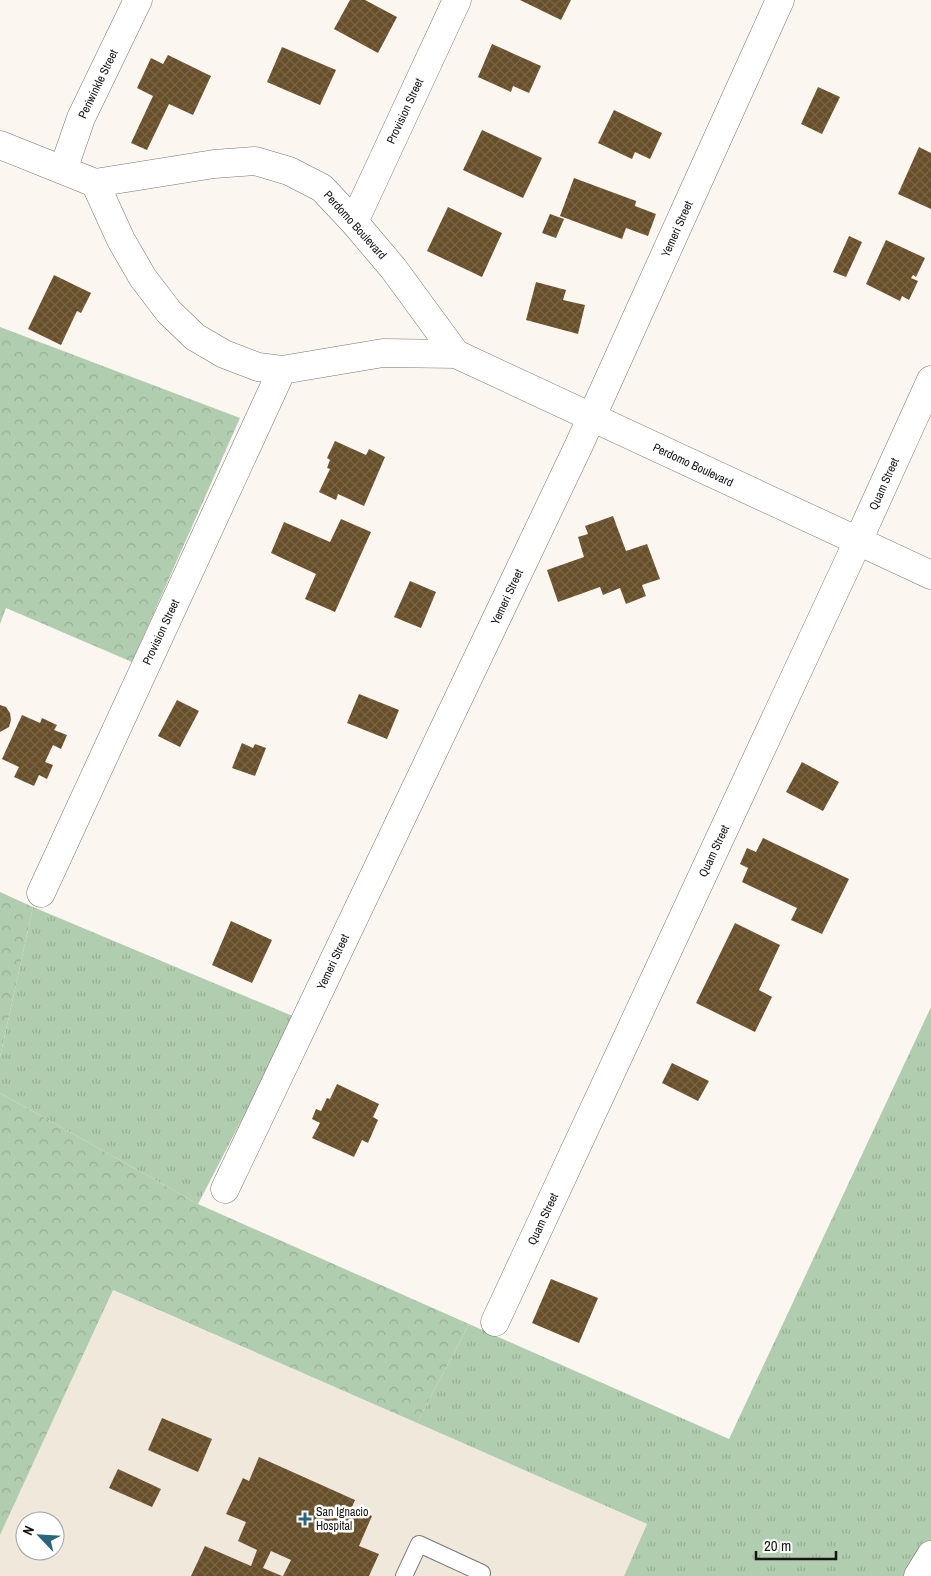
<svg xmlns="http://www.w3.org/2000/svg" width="931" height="1576" viewBox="0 0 931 1576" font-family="'Archivo Narrow',sans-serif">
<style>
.built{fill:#f1e8dc;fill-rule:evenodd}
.grass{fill:url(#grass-tufts)}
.forest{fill:url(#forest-crowns)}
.building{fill:url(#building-cross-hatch)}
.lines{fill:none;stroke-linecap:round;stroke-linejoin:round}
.lane-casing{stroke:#7b7771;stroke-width:18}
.street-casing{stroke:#7b7771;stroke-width:29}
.secondary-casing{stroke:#7b7771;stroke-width:29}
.lane{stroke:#fff;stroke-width:16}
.street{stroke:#fff;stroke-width:28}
.secondary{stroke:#fff;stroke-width:28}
.poi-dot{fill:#2a647d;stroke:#fff;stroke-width:2}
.labels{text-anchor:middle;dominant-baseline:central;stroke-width:5;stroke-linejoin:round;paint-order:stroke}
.street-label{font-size:12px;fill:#171513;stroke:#fff}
.poi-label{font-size:12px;fill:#171513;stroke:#fff;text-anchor:start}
</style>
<defs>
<pattern id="grass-tufts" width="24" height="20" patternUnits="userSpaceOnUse" patternTransform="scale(1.25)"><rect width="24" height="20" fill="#b1cdaf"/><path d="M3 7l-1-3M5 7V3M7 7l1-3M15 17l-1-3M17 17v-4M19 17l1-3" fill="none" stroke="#98af96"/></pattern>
<pattern id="forest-crowns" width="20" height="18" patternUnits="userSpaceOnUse" patternTransform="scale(1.25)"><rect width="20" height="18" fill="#b1cdaf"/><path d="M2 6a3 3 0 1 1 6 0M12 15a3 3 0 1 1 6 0" fill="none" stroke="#98af96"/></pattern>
<pattern id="building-cross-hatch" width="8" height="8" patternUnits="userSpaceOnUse" patternTransform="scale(1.25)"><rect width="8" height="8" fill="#684f29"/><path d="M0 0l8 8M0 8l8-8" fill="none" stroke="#786446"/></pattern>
</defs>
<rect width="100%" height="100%" fill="#fbf6f0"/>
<path class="built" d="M112 1290 647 1524 624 1576H0V1535ZM25 1521H55V1551H25Z"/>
<path class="grass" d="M33 907 295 1017 198 1204 0 1093V1057Z
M931 1007V1576H624L647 1524 417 1423 469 1324 729 1439Z"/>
<path class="forest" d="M0 327 240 418 132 662 6 608 0 624Z
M0 892 33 907 0 1057Z
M0 1093 198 1204 469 1324 417 1423 113 1290 0 1535Z"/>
<path class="building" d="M350 0H365L397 17 378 53 334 29Z
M520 0H571L561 20Z
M492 44 541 66 529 93 513 86 511 92 478 77Z
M282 47 336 70 320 105 267 82Z
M168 55 211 76 193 115 169 104 147 150 131 143 153 96 137 88 151 58 163 64Z
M818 87 840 97 822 134 801 124Z
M614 110 662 133 650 159 635 152 632 159 598 143Z
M482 130 542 158 523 198 463 170Z
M919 147 931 153V209L898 194Z
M574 178 636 201 635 206 656 214 648 236 626 228 622 239 560 216Z
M448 207 502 233 482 277 427 251Z
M550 214 564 219 556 238 542 233Z
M849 236 862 242 846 277 833 272Z
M886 240 925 258 916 277 913 275 911 278 918 281 909 300 902 296 900 301 866 284Z
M54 275 91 293 81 313 77 311 61 345 28 329Z
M536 282 566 290 563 300 585 305 578 334 526 320Z
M335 441 366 455 369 449 385 457 364 506 338 494 336 500 319 492 330 469 327 468 330 460 327 458Z
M613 516 626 551 647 544 660 579 642 585 646 596 626 604 620 588 603 595 600 587 558 602 547 570 584 557 578 537 588 534 585 526Z
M341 519 371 532 335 612 305 599 316 574 271 553 284 522 330 542Z
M410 581 436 592 421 628 394 617Z
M359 694 399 710 387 739 347 723Z
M177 700 199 711 180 747 158 736Z
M0 705 6 707 10 713 11 720 9 727 0 732Z
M22 715 40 723 42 718 57 725 54 730 67 735 61 749 53 745 45 762 53 765 47 779 39 775 34 786 14 777 19 767 2 759Z
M242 743 253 748 255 744 266 748 255 776 232 768Z
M802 762 839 782 823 811 786 792Z
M763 838 849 879 822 934 791 920 797 908 742 882 748 868 740 864 747 848 756 852Z
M231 921 272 940 252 983 212 965Z
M735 923 780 945 759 990 772 997 755 1032 696 1003Z
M672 1063 709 1081 698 1101 662 1083Z
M337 1084 379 1104 373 1117 378 1120 368 1143 362 1140 354 1157 312 1138 320 1123 312 1119 316 1109 321 1111 327 1098 330 1099Z
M551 1279 598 1298 579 1343 532 1323Z
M162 1418 212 1439 198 1472 148 1450Z
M259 1457 355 1500 352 1507 372 1516 359 1546 379 1554 369 1576H283L291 1560 271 1551 263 1568 282 1576H191L205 1546 251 1566 257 1550 238 1541 246 1522 226 1514 243 1478 249 1481Z
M118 1469 161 1489 152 1507 109 1488Z"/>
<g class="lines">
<g class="lane-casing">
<path id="lane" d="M404 1576 419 1544 482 1573 481 1576"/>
</g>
<g class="street-casing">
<path id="street" d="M0 145 95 183 214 164 255 161 289 171 322 188 354 222 393 268 456 354
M63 170 81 118 138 0
M95 183 121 240 143 278 169 312 195 337 224 354 258 367 282 370 383 353 456 354 931 575
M354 222 457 0
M41 893 282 370
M225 1189 579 445 780 0
M495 1322 858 541 931 380"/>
</g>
<g class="secondary-casing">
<path id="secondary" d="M918 1576 931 1555"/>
</g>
<use href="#lane" class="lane"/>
<use href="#street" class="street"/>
<use href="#secondary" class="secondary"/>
</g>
<path class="poi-dot" d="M302.5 1511.5h5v5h5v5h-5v5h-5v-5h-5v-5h5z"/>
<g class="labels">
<g class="street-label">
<text transform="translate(98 84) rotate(-64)">Periwinkle Street</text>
<text transform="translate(405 111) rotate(-65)">Provision Street</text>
<text transform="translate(355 225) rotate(48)">Perdomo Boulevard</text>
<text transform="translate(677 229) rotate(-66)">Yemeri Street</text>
<text transform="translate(693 465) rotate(25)">Perdomo Boulevard</text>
<text transform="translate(884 484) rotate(-66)">Quam Street</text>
<text transform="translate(507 597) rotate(-65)">Yemeri Street</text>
<text transform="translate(161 632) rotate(-65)">Provision Street</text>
<text transform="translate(714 851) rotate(-65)">Quam Street</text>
<text transform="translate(333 962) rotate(-65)">Yemeri Street</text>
<text transform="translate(543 1219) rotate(-65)">Quam Street</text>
</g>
<g class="poi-label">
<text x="316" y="1512">San Ignacio<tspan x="316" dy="14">Hospital</tspan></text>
</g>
</g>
<g transform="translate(40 1536) rotate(295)"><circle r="24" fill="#ffffff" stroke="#a2a1a1"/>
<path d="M0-4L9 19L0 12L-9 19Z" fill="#2a647d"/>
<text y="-8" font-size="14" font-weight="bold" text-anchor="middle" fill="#171513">N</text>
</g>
<path d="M756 1551v8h80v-8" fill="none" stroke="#171513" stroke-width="2.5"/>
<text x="764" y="1551" font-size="15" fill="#171513" stroke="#ffffff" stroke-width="4" paint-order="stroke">20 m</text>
</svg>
